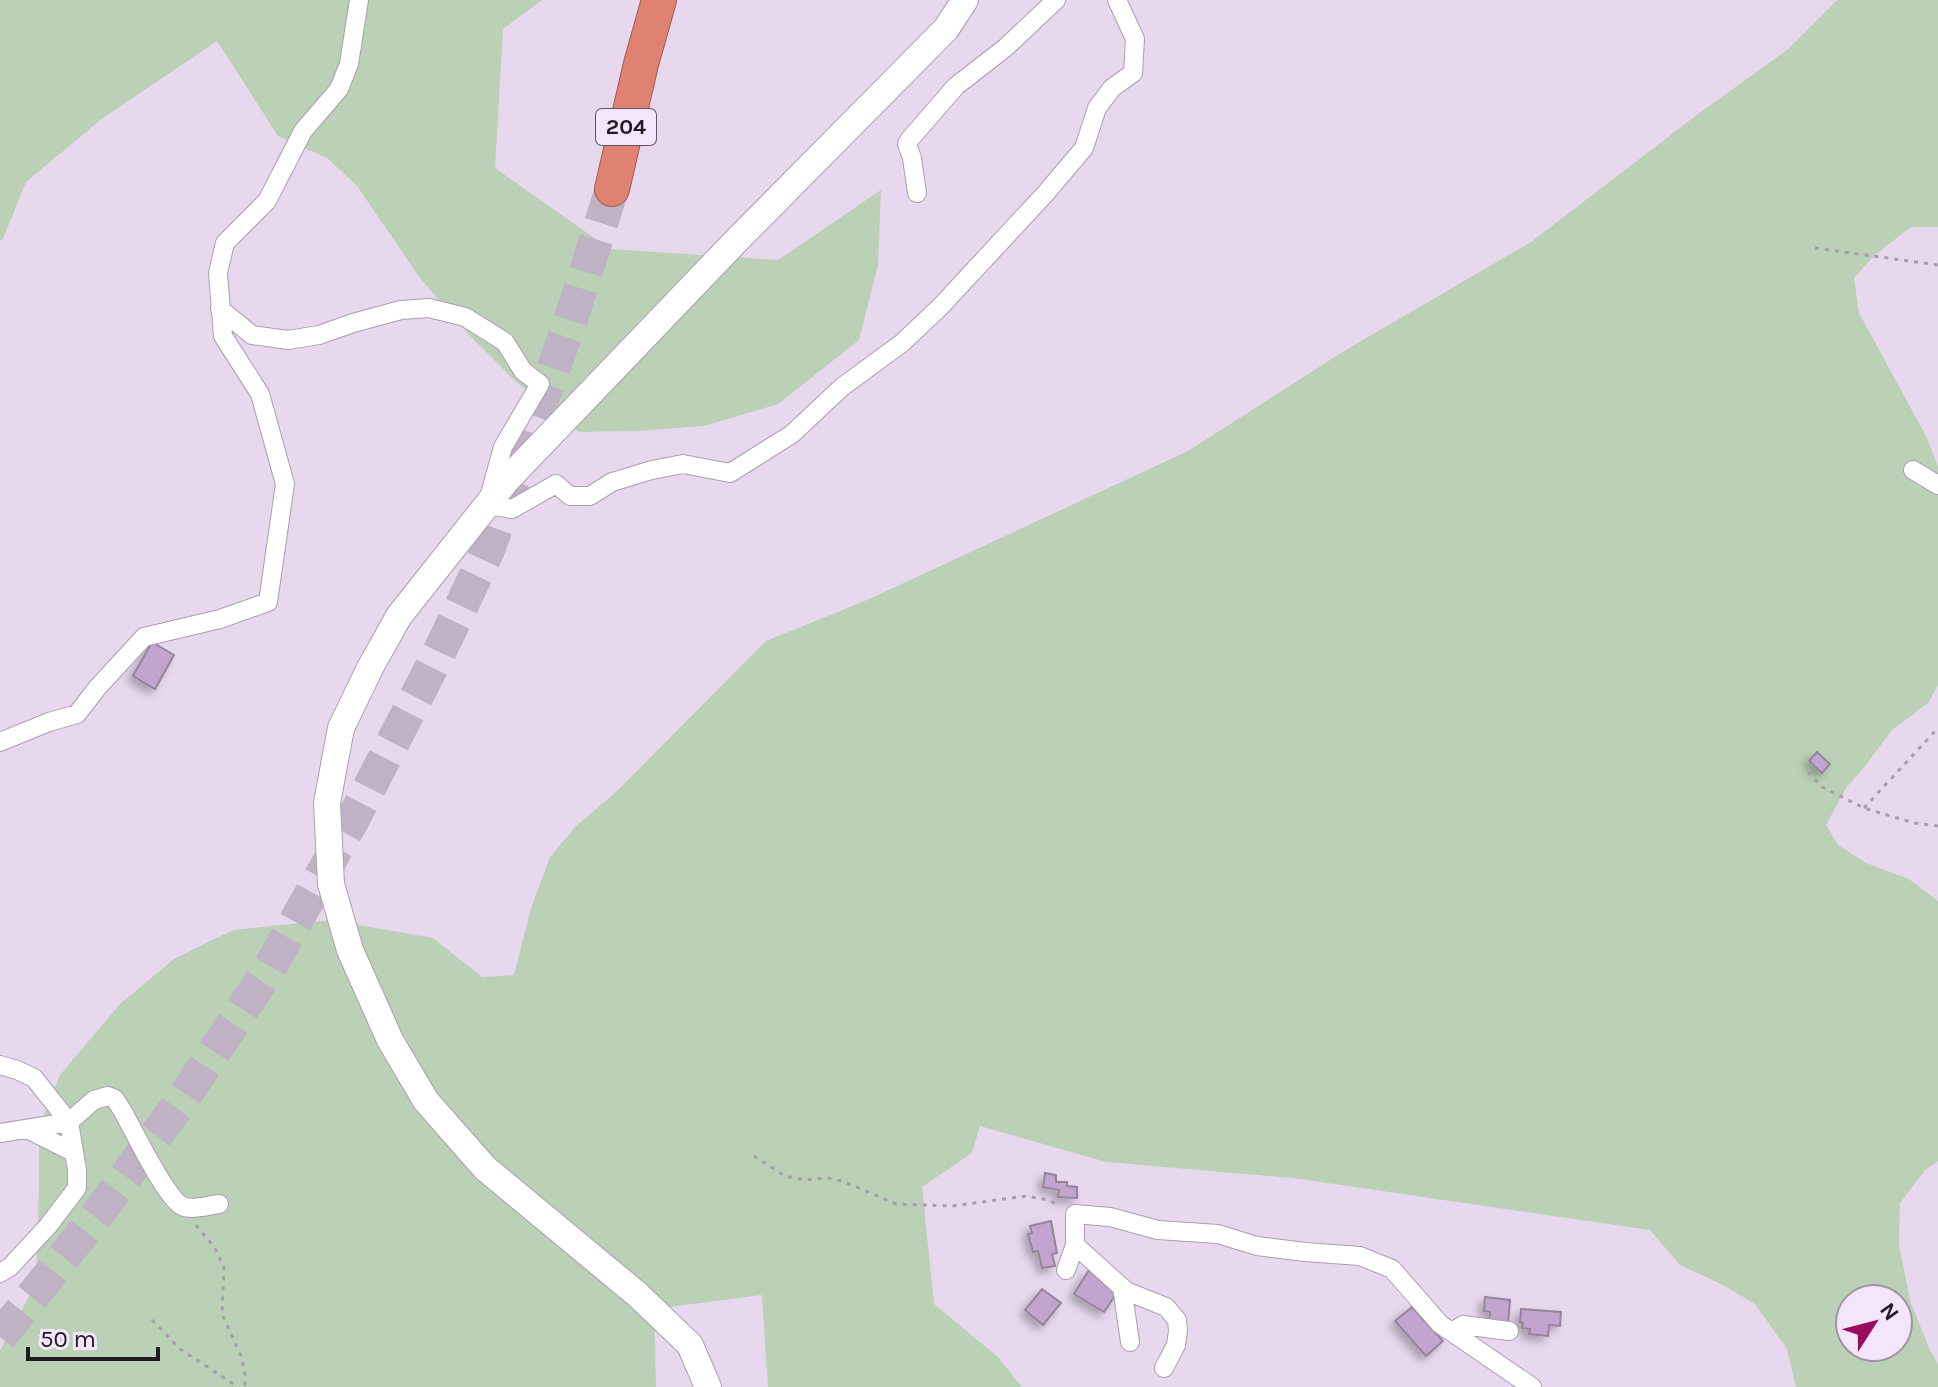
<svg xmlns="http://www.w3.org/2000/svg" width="1938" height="1387" viewBox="0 0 1938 1387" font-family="Karla,sans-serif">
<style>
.green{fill:#bad1b5;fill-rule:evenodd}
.building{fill:#c2a5ce;stroke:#94859a;stroke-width:2;filter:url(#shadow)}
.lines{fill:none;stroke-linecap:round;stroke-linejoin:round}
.highway-tunnel{stroke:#c0b2c5;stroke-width:34;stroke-dasharray:34 17;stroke-linecap:butt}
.street-casing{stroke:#ac9db2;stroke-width:20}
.secondary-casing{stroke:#ac9db2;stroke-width:28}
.highway-casing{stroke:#9d5e56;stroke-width:36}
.path{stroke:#a99cae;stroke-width:3;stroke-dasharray:4 6;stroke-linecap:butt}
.street{stroke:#fff;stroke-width:18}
.secondary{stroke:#fff;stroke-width:26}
.highway{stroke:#e08272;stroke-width:34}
.labels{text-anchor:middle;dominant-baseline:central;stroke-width:7;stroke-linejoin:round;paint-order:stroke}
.shield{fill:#f5e5fc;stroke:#605764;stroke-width:2}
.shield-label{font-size:22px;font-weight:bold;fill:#201a23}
</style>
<defs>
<filter id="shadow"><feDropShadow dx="-5" dy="5" stdDeviation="4" flood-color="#0004"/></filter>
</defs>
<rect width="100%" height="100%" fill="#e8d8ee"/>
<path class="green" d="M0 0H542L503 29 495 168 610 249 778 260 881 190 878 265 859 340 778 404 704 426 641 431 579 432 516 382 469 335 420 278 357 186 327 158 278 136 217 41 103 118 26 182 3 239 0 240Z
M1837 0H1938V227H1911L1875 255 1854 278 1859 313 1926 436 1938 466V685L1928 703 1892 730 1866 765 1846 788 1826 825 1838 845 1866 863 1909 879 1938 901V1161L1925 1170 1900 1203 1899 1245 1910 1300 1929 1348 1938 1364V1387H1796L1787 1349 1755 1304 1723 1285 1680 1265 1650 1230 1293 1178 1106 1162 980 1126 972 1153 922 1187 934 1304 998 1357 1022 1387H768L762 1295 654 1309 656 1387H0V1351L36 1283 39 1188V1127L60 1075 120 1004 174 959 233 930 330 920 433 938 482 977 514 975 531 908 550 857 575 827 617 791 766 641 867 600 1188 451 1344 351 1531 242 1698 114 1787 50ZM1850 1299H1898V1347H1850Z"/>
<path class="building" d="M152 642 174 655 155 689 133 676Z
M1817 752 1830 764 1822 773 1809 761Z
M1045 1173 1056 1175V1182H1067V1186L1077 1187V1198L1058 1197 1059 1190 1043 1187Z
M1051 1221 1057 1253 1052 1254 1055 1266 1042 1268 1038 1251 1033 1252 1028 1234 1032 1233 1030 1226Z
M1089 1270 1116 1294 1104 1312 1074 1294Z
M1042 1289 1061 1303 1043 1325 1025 1310Z
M1485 1297 1510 1300 1508 1325 1489 1323 1490 1312 1484 1311Z
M1412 1307 1443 1341 1426 1356 1395 1321Z
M1521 1309 1561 1312 1560 1326 1549 1325 1548 1336 1529 1334 1530 1329 1522 1328 1523 1323 1520 1322Z"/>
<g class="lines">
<path class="highway-tunnel" d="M0 1337 97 1215 182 1100 269 969 353 819 437 657 488 550 570 322 612 189"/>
<g class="street-casing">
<path id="street" d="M917 193 912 158 907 144 910 139 956 86 1005 48 1056 0
M220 309 252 335 288 340 319 335 353 323 401 310 429 308 465 317 505 342 523 371 540 384 503 447 487 505 512 509 556 484 570 496H590L612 482 652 470 683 464 730 473 792 434 842 387 902 343 941 306 1045 194 1084 148 1097 108 1112 88 1133 73 1135 39 1117 0
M1913 470 1938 485
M0 742 49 722 77 714 98 687 144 637 220 619 268 602 285 484 260 394 223 336 218 273 225 243 267 201 303 131 339 89 349 64 359 0
M0 1065 17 1070 34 1078 69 1122 77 1170V1188L48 1226 10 1267 0 1273
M27 1129 73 1152
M0 1133 69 1122 94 1100 108 1096 115 1099 122 1110C133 1129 165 1197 182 1206 191 1211 209 1205 219 1204
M1075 1245 1126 1291 1166 1307 1177 1320 1178 1331 1176 1345 1164 1368
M1066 1270 1075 1245V1214L1110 1217 1158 1230 1218 1234 1257 1246 1305 1252 1360 1256 1392 1269 1440 1324 1532 1387
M1122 1287 1130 1342
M1452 1332 1463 1325 1509 1331"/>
</g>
<g class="secondary-casing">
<path id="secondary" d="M708 1387 690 1345 638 1295 485 1168 426 1101 390 1040 350 950 331 884 327 803 341 728 371 666 399 616 506 481 736 241 946 29 965 0"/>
</g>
<g class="highway-casing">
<path id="highway" d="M612 189 641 64 659 0"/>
</g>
<path class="path" d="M1815 248 1938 265
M1808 772 1822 787 1864 808 1914 823 1938 826
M1864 808 1938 728
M754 1156 785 1176 804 1180 828 1178 842 1181 896 1204 952 1206 1026 1196 1049 1200 1060 1206
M196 1225 215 1248 224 1268 222 1314 241 1356 245 1374V1385L241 1387
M152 1320 180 1349 238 1387"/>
<use href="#street" class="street"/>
<use href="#secondary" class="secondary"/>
<use href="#highway" class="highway"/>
</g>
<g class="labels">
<rect class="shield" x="596" y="109" width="60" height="36" rx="6"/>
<g class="shield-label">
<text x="626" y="127">204</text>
</g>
</g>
<g transform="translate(1874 1323) rotate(54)"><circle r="38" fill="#f5e5fc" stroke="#a094a5" stroke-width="2"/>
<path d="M0-6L14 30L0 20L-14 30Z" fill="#9a0b5d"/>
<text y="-12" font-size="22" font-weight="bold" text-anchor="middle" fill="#201a23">N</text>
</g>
<path d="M28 1347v12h130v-12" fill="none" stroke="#201a23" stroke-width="4"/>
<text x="40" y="1347" font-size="24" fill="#201a23" stroke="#f5e5fc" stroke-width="6" paint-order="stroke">50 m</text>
</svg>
